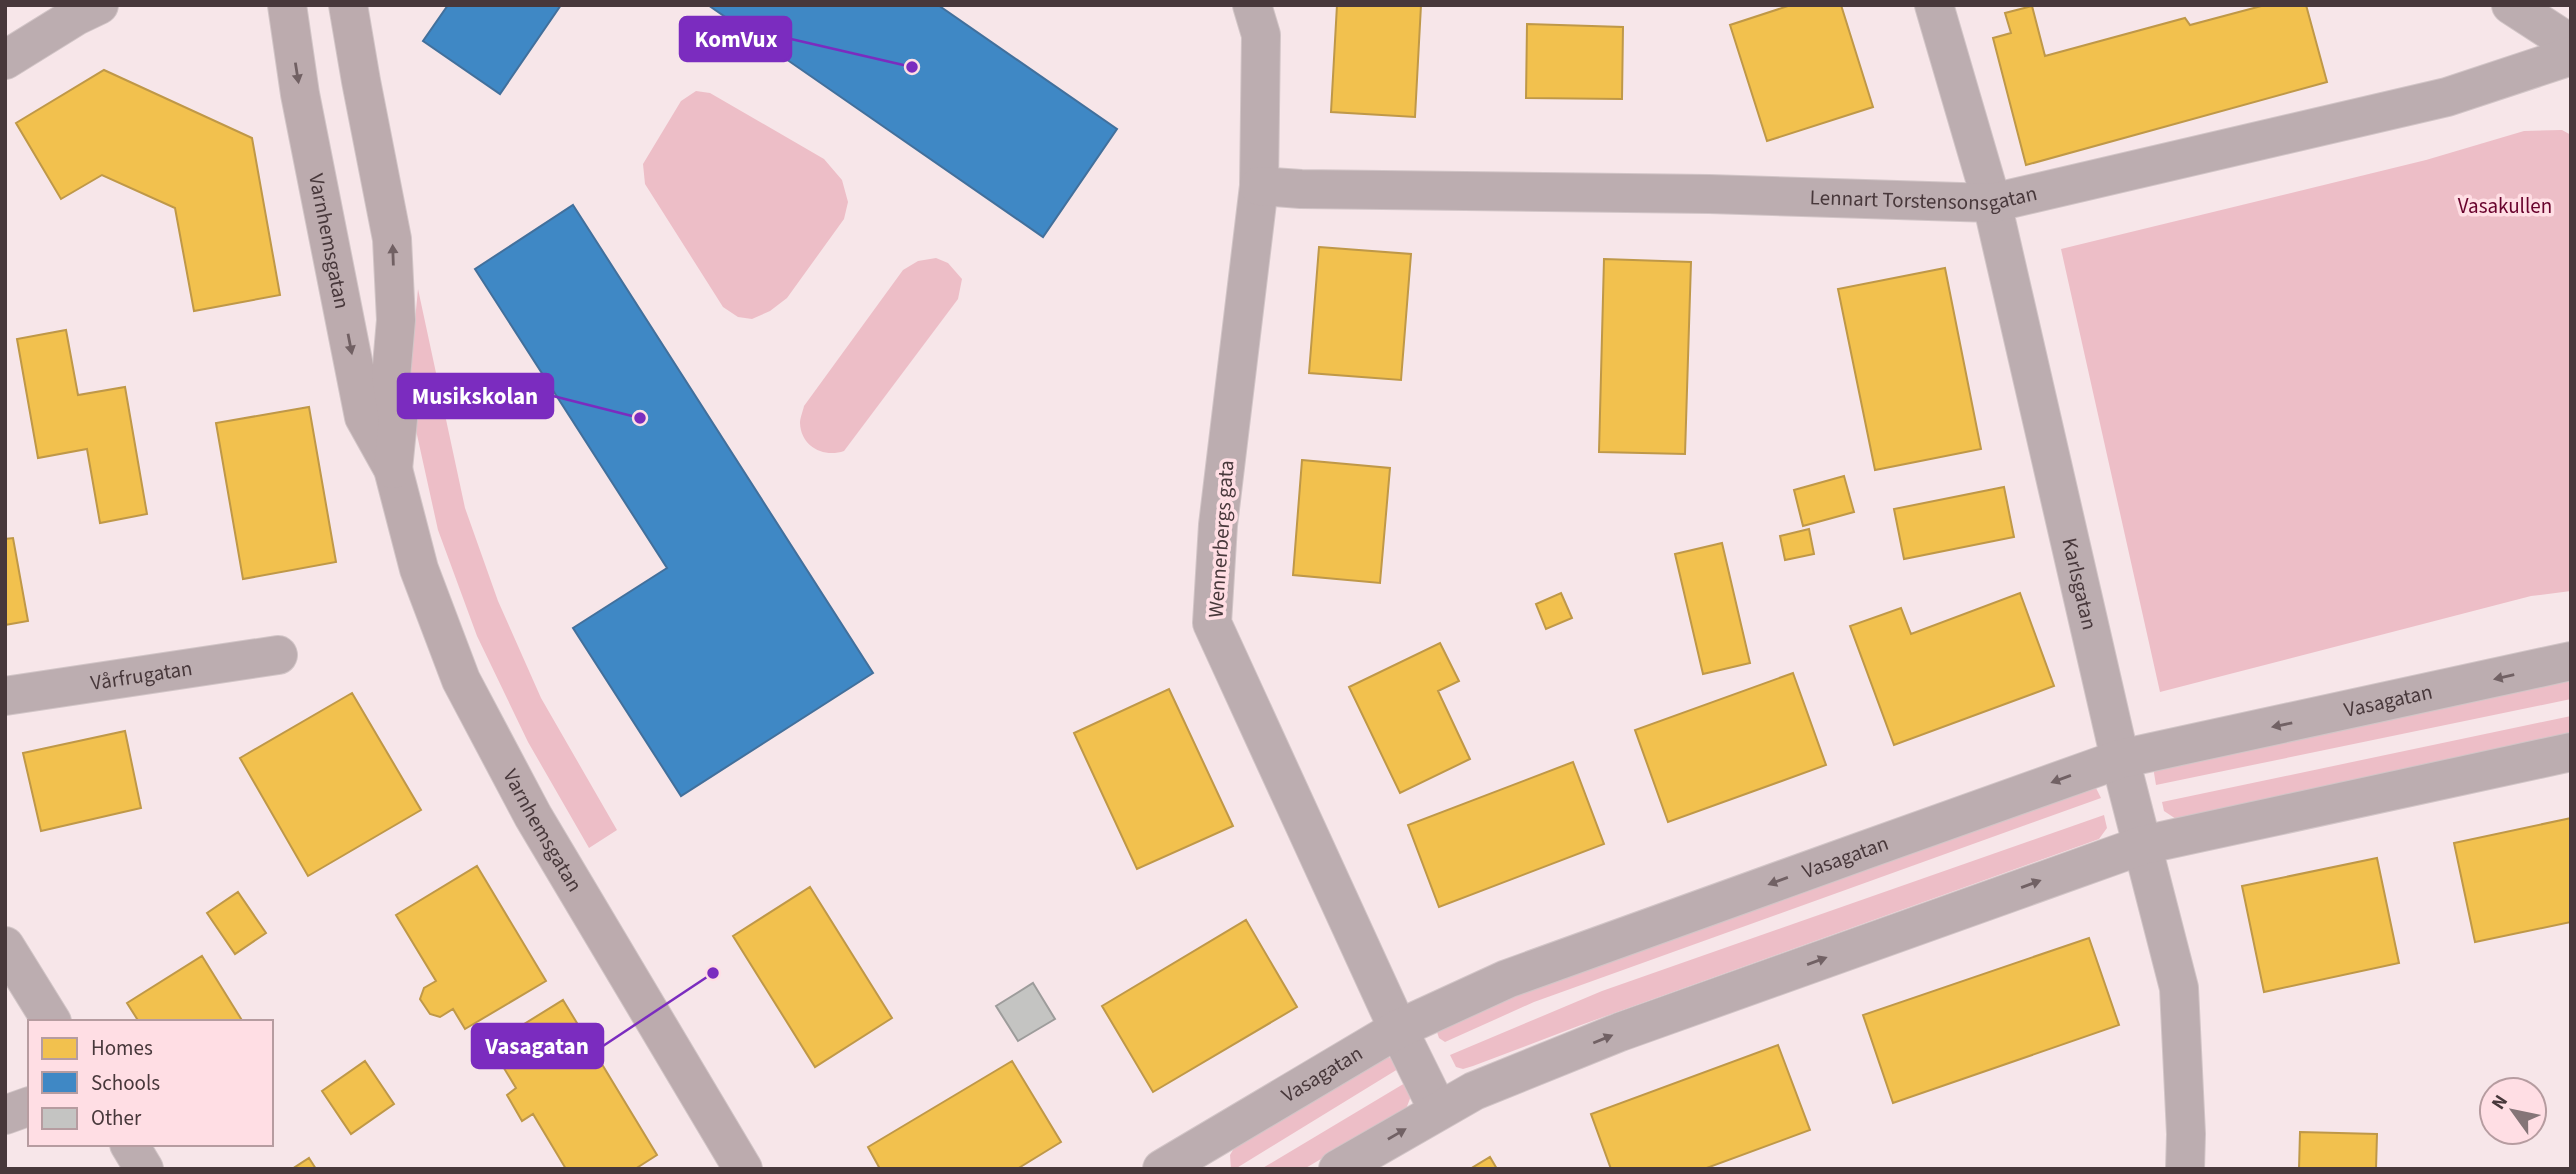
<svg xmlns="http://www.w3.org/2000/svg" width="2576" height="1174" viewBox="0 0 2576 1174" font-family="'Source Sans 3',sans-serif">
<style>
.green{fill:#edbec7}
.homes{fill:#f2c14e;stroke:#bf9848;stroke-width:2}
.schools{fill:#3f88c5;stroke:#42709c;stroke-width:2}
.building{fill:#c4c4c2;stroke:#9d9c9b;stroke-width:2}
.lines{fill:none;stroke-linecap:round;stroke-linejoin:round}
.minor-casing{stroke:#d2c5c7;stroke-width:40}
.tertiary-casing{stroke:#d2c5c7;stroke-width:40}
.secondary-casing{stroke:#d2c5c7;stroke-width:40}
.minor{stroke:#bcadb0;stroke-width:38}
.tertiary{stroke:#bcadb0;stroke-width:38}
.secondary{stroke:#bcabae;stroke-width:38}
.oneway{fill:#716063}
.oneway2{fill:#716164}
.labels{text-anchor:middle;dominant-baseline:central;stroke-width:7;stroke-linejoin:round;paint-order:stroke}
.street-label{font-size:21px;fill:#48383b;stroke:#ffdee4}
.park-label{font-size:21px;fill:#68022c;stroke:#ffdee4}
.leader{fill:none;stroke:#7b2cbf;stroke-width:2.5}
.callout-dot{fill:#7b2cbf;stroke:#ffdee4;stroke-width:2.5}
.callout{fill:#7b2cbf;stroke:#7b2cbf;stroke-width:2.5}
.callout-label{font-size:23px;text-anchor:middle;font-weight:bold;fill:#fff}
</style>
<rect width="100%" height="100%" fill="#f7e6e9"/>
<path class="green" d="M696 91 710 93 824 159 842 180 848 202 844 219 787 298 770 311 752 319 738 317 723 307 645 184 643 164 681 101Z
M2562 130 2571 135V591L2531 596 2160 692 2061 249 2426 160 2524 131Z
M936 258 948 263 962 279 958 299 844 451C824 458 801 447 800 423 800 418 803 411 804 406L903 270 918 261Z
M418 289 465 508 498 601 541 698 617 830 589 848 528 742 477 636 438 530 408 394Z
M2571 678V699L2156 785 2153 767Z
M2571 716V738L2176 819 2164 811 2162 802Z
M2092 780 2101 798 1534 1002 1445 1042 1439 1038 1437 1032 1439 1021Z
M2104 815 2107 828 2099 839 1581 1025 1473 1066 1463 1069 1456 1067 1450 1055 1602 991Z
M1388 1057 1394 1059 1398 1069 1235 1169H1231L1230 1155 1237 1143Z
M1405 1083 1411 1096 1406 1109 1304 1169H1261Z"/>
<path class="homes" d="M1337 5H1421L1415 117 1331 112Z
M1791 5H1841L1873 107 1767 141 1730 25Z
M2265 5H2306L2327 82 2026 165 1993 38 2011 33 2005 13 2032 6 2045 56 2185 18 2190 25Z
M1527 24 1623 27 1622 99 1526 98Z
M104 70 252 138 280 295 194 311 175 208 102 175 61 199 16 123Z
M1319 247 1411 254 1401 380 1309 373Z
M1604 259 1691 262 1685 454 1599 452Z
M1945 268 1981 449 1875 470 1838 289Z
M66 330 78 395 125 387 147 514 100 523 87 449 38 458 17 339Z
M309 407 336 562 243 579 216 423Z
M1302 460 1390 468 1380 583 1293 575Z
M1844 476 1854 512 1803 526 1794 490Z
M2004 487 2014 537 1904 559 1894 509Z
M1809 529 1814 554 1785 560 1780 536Z
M13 538 28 621 5 625V539Z
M1722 543 1750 663 1703 674 1675 554Z
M1561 593 1572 618 1546 629 1536 604Z
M2020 593 2054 686 1894 745 1850 626 1901 608 1911 634Z
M1440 643 1459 681 1438 691 1470 759 1400 793 1349 687Z
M1793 673 1826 765 1668 822 1635 730Z
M1169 689 1233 826 1137 869 1074 733Z
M352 693 421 810 308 876 240 758Z
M125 731 141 808 41 831 23 753Z
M1573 762 1604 844 1439 907 1408 825Z
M2571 818V922L2475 942 2454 843Z
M2377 858 2399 963 2264 992 2242 886Z
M477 866 546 981 465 1029 453 1009 440 1017 430 1014 420 999 424 988 436 981 396 915Z
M810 887 892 1018 815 1067 733 936Z
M238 892 266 933 235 954 207 913Z
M1246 920 1297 1007 1153 1092 1102 1006Z
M2089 938 2119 1025 1893 1103 1863 1015Z
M202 956 243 1022H139L127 1003Z
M563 1000 657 1155 635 1169H566L533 1114 522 1121 507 1095 516 1088 490 1045Z
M1778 1045 1810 1130 1704 1169H1611L1591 1114Z
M365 1061 394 1104 351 1134 322 1091Z
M1012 1061 1061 1142 1017 1169H880L868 1147Z
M2300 1132 2377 1134 2376 1169H2299Z
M1490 1157 1497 1169H1470Z
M309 1158 316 1169H292Z"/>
<path class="schools" d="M448 5H561L500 94 423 41Z
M708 5H938L1117 129 1043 237Z
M573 205 873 673 681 796 573 628 667 568 475 269Z"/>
<path class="building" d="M1033 983 1055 1019 1018 1041 996 1006Z"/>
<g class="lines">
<g class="minor-casing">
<g id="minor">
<path d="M1252 5 1261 35 1259 186 1218 525 1212 623 1398 1029 1438 1110"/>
<path id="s1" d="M1934 5 1992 203 2120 759 2179 988 2186 1134 2185 1169"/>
<path d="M2511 5 2571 44"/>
<path id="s2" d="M1259 186 1301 189 1709 194 1992 203 2447 97 2571 56"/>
<path id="s3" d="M5 696 278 655"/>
<path d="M5 946 52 1022"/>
<path d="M5 1115 30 1106"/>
<path d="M129 1144 144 1169"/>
<path id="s4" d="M1162 1169 1398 1029 1507 979 1865 850 2120 759 2571 661"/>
<path d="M1338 1169 1474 1091 1620 1032 2143 845 2571 752"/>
</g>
</g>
<g class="tertiary-casing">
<path id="tertiary" d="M5 60 76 16 99 5"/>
</g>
<g class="secondary-casing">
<g id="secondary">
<path id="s5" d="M287 5 300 94 364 417 393 469 419 569 461 680 533 816 743 1169"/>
<path d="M348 5 361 81 392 239 396 320 391 377 398 419 393 469"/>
</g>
</g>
<use href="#minor" class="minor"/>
<use href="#tertiary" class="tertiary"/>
<use href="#secondary" class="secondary"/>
</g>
<defs><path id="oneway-solid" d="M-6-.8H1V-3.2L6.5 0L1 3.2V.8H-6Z" transform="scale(1.75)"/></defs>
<g class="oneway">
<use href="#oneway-solid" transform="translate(297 73) rotate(81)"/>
<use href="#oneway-solid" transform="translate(393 255) rotate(-92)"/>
<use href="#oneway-solid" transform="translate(350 344) rotate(79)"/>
</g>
<g class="oneway2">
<use href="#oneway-solid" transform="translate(2504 677) rotate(167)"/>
<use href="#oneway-solid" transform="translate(2282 725) rotate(168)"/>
<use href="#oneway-solid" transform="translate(2061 779) rotate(160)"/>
<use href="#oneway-solid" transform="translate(1778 881) rotate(160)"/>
<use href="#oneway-solid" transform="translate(2031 884) rotate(-20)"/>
<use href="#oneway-solid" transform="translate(1817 961) rotate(-20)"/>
<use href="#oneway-solid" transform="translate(1603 1039) rotate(-22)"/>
<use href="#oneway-solid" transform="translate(1397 1134) rotate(-30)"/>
</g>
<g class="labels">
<g class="street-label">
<text stroke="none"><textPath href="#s2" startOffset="665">Lennart Torstensonsgatan</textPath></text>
<text stroke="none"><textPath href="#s5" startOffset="240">Varnhemsgatan</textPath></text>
<text transform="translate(1221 539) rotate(-86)">Wennerbergs gata</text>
<text stroke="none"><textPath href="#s1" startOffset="597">Karlsgatan</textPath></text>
<text stroke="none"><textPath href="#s3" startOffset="138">Vårfrugatan</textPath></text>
<text stroke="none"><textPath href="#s4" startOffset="1320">Vasagatan</textPath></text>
<text stroke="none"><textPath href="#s5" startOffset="872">Varnhemsgatan</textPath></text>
<text stroke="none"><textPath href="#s4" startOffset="754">Vasagatan</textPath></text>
<text stroke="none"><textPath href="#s4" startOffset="186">Vasagatan</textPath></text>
</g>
<g class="park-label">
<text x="2505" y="206">Vasakullen</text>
</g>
</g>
<path class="leader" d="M912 67L791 39M640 418L553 396M713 973L603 1046"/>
<g class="callout-dot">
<circle cx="912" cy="67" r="7"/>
<circle cx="640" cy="418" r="7"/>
<circle cx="713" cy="973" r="7"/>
</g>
<g class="callout">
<rect x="680" y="17" width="111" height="44" rx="7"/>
<rect x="398" y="374" width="155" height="44" rx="7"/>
<rect x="472" y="1024" width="131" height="44" rx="7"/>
</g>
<g class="callout-label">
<text x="736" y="47">KomVux</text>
<text x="475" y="404">Musikskolan</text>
<text x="537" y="1054">Vasagatan</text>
</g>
<rect width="2576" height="1174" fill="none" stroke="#48383b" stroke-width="14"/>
<rect x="28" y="1020" width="245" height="126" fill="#ffdee4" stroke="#b69ca0" stroke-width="2"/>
<rect x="42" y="1038" width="35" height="21" fill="#f2c14e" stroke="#b69ca0" stroke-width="2"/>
<text x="91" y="1055" font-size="21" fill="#48383b">Homes</text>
<rect x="42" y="1072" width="35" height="21" fill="#3f88c5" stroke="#b69ca0" stroke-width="2"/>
<text x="91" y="1090" font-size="21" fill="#48383b">Schools</text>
<rect x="42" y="1108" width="35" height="21" fill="#c4c4c2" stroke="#b69ca0" stroke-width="2"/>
<text x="91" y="1125" font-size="21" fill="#48383b">Other</text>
<g transform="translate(2513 1111) rotate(303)"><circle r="33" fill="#ffdee4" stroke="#b69ca0" stroke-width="2"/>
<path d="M0-5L12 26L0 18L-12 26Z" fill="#857578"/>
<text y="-10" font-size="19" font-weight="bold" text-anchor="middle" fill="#48383b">N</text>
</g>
</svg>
